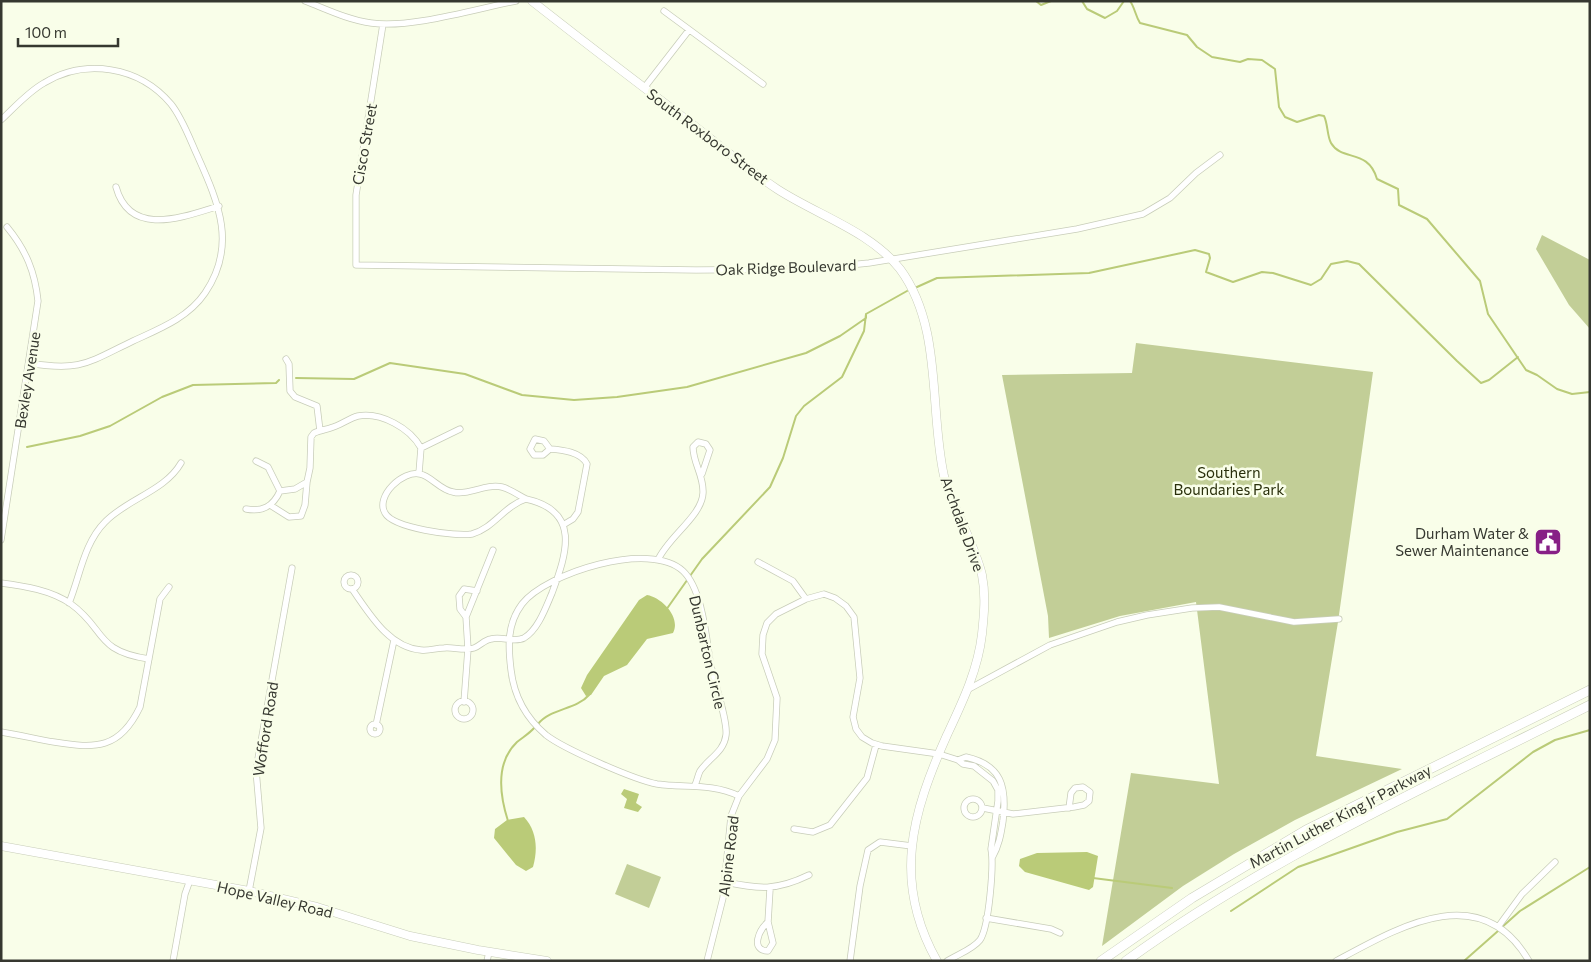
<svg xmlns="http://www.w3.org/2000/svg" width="1591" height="962" viewBox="0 0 1591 962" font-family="Commissioner,sans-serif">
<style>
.green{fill:#c2ce97}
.water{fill:#bacb78}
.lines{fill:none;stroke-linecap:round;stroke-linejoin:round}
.stream{stroke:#bacb78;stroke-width:2}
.street-casing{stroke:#c8cdb9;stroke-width:7}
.secondary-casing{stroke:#c8cdb9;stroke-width:9}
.primary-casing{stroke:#c8cdb9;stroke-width:10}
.street{stroke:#fff;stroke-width:5.5}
.secondary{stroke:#fff;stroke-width:8}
.primary{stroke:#fff;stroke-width:9}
.labels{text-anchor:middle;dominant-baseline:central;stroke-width:5;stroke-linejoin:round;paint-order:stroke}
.street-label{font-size:15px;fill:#363830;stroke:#f9fee9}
.park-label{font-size:15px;fill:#292f0b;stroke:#f9fee9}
.poi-label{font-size:15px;fill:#363830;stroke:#f9fee9;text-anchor:end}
</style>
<rect width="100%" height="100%" fill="#f9fee9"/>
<path class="green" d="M1542 235 1590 260V329L1569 305 1536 249Z
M1136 343 1373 372 1338 622 1316 756 1402 769 1295 820 1234 854 1183 886 1102 946 1131 773 1219 784 1196 602 1120 616 1049 638 1048 616 1002 375 1132 373Z
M627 864 661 877 649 908 615 894Z"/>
<path class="water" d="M647 595C663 598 681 618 673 633L647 639 627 665 604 676 591 695 586 696 581 688 587 675 639 600Z
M624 789 639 794 636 803 642 807 638 812 624 808 627 799 621 794Z
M524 817C537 831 538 849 533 867L526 871 516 865 494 838 495 829 507 820Z
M1087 852 1098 856 1093 887 1089 890 1025 872 1019 866 1020 859 1037 853Z"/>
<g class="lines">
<path class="stream" d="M1036 1 1041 5 1051 1
M1082 1 1087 9 1105 18 1117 11 1124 1
M1130 1C1135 8 1135 15 1140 23L1187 35 1197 47 1212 57 1240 62 1248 59 1262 60 1275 69 1279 107 1285 117 1297 122 1319 115 1324 116C1328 124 1327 136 1331 143 1342 162 1368 148 1377 179L1398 189 1399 205 1427 219 1480 281 1488 314 1526 370 1537 375 1557 389 1572 394 1590 392
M917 287 937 278 1089 273 1195 250 1209 254 1210 258 1206 272 1233 282 1262 272 1273 273 1311 285 1321 279 1331 264 1347 261 1359 264 1457 361 1481 383 1489 380 1518 357
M296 378 354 379 390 363 465 374 522 395 574 400 617 397 687 387 806 353 840 336 866 318V314L907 291
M27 447 80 436 110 426 162 397 193 385 276 383 279 380
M666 610 702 559 770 487 783 458 796 416 804 406 842 377 864 331 866 314
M538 724C551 708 576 710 589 695
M508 821C500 796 495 763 517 742 523 737 529 734 535 727
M1093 878 1172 888
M1231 911 1298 867 1397 832 1447 819 1533 752 1555 740 1590 730
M1501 928 1520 911 1590 867
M1464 961 1498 931"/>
<g class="street-casing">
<path id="street" d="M305 1C326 9 348 20 371 23 409 29 476 9 516 1
M664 11 763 84
M383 24 356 195V265L696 270 810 269 869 263 1077 229 1143 214 1170 198 1196 173 1220 155
M644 88 689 30
M1 120C15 107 28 92 44 83 85 58 139 66 171 104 183 119 190 140 198 157 219 204 237 246 205 293 188 318 159 329 133 341 89 362 81 372 29 363
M116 187C130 238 183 217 219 206
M286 359 289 364 290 391 295 397 317 406 320 431
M535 439 544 441 550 449 543 455H534L530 449Z
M421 448 460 429
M550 449C563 450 581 452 587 464L578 512 573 519 563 525
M280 491 295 489 307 482 310 468 311 437 314 433C321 430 329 429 336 426 344 423 350 418 358 416 381 412 410 428 421 448L419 473
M270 505 289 517 301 516 305 505 307 482
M246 509C262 512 273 507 280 491L268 467 256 461
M1 540 38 301C35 272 26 250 7 227
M658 560C668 537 702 516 703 493 704 476 693 463 693 447L698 442 706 444 710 450 702 474
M758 562 793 581 806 599
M344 582a7 7 0 1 1 14 0a7 7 0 1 1-14 0Z
M1 583C24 586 51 590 71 604 106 629 94 651 149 659
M352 589C369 613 389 648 421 650 429 651 436 648 444 648 453 647 465 651 474 648 480 646 484 640 491 639 502 636 514 643 524 638 538 630 546 607 552 593 567 553 581 511 526 499 504 506 494 528 472 534 456 537 393 528 385 513 375 496 403 470 420 474 431 476 440 490 453 492 468 496 486 483 502 487 510 489 518 495 526 499
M69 603C80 576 84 543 105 522 127 499 165 491 181 463
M466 617 460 609 459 596 464 589 477 591
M967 690 1050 645 1117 622 1147 615 1192 608 1219 607 1294 622 1339 619
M455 710a9 9 0 1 1 18 0a9 9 0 1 1-18 0Z
M464 702 468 649 466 617 493 550
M370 729a5 5 0 1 1 10 0a5 5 0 1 1-10 0Z
M376 725 394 640
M1 732C19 735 37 739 54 742 96 749 120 749 140 707L160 599 169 587
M958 760 966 757C1002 765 1007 787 1003 821 1001 834 999 846 992 858
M695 785C697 781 698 775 700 771 709 758 724 752 726 735 728 720 713 679 710 661 706 635 702 589 683 571 650 540 546 573 522 604 507 624 508 646 511 670 514 696 526 718 546 735 564 749 635 780 657 784 685 788 712 783 739 796
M964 808a9 9 0 1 1 18 0a9 9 0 1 1-18 0Z
M983 808 1013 814 1074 807 1084 805 1089 801 1090 792 1083 787 1075 788 1071 793 1069 808
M794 829 813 832 830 825 867 778 876 745
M725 882C759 889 776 891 809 875
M249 891 261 828 256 770 292 568
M986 918 1051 929 1060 933
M768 922 773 943 768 951C749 950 760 929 768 922L770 889
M1498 927 1522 894 1555 862
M173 961 185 894 190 880
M487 961 489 952
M707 961 723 898 731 816 739 796 767 759 775 740 777 698 762 654 763 635 767 623 776 614 806 599 824 594 835 598 846 606 854 617 860 678 853 717 856 729 862 737 872 743 882 746 939 754 958 760 963 764 974 766 993 781 998 790V801L991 849C994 865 989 927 980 940 972 950 958 954 947 961
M850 961 860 886 868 850 880 842 912 846
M1336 961C1399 927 1481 878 1529 961"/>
</g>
<g class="secondary-casing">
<path id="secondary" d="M532 1C585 43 638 83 692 124 720 146 747 169 777 189 817 215 870 231 900 269 943 327 929 409 944 476 953 510 974 541 982 575 986 595 984 615 982 634 978 670 962 703 947 735 912 813 892 881 937 961
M1 846 249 891 317 907 410 936 478 950 547 961"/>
</g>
<g class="primary-casing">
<path id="primary" d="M1101 961 1192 898 1306 830 1590 690
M1126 961C1270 857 1432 784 1590 705"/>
</g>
<use href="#street" class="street"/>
<use href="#secondary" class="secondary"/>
<use href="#primary" class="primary"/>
</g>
<defs>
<g id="civic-square" transform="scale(1.4375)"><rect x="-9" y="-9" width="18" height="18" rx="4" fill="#871f86" stroke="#f9fee9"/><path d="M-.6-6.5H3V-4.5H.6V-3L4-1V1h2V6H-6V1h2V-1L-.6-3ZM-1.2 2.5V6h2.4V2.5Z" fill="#fff"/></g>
</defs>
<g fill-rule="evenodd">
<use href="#civic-square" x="1548" y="542"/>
</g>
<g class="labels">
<g class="street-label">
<text transform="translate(708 136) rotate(37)">South Roxboro Street</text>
<text transform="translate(364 144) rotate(-80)">Cisco Street</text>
<text transform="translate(786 267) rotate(-2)">Oak Ridge Boulevard</text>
<text transform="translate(27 380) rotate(-81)">Bexley Avenue</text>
<text transform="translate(963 524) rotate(70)">Archdale Drive</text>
<text transform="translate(708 652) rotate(77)">Dunbarton Circle</text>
<text transform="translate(265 729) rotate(-81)">Wofford Road</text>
<text transform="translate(1340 816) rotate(-28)">Martin Luther King Jr Parkway</text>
<text transform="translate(728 856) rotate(-83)">Alpine Road</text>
<text transform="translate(275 899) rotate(13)">Hope Valley Road</text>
</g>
<g class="park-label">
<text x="1229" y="472">Southern<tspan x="1229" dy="17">Boundaries Park</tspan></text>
</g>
<g class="poi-label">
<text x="1529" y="533">Durham Water &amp;<tspan x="1529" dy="17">Sewer Maintenance</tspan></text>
</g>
</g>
<rect width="1591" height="962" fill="none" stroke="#363830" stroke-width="5"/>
<path d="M18 38v8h100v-8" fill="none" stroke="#363830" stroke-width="2.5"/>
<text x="25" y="38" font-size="15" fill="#363830" stroke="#f9fee9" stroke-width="4" paint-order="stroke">100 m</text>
</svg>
